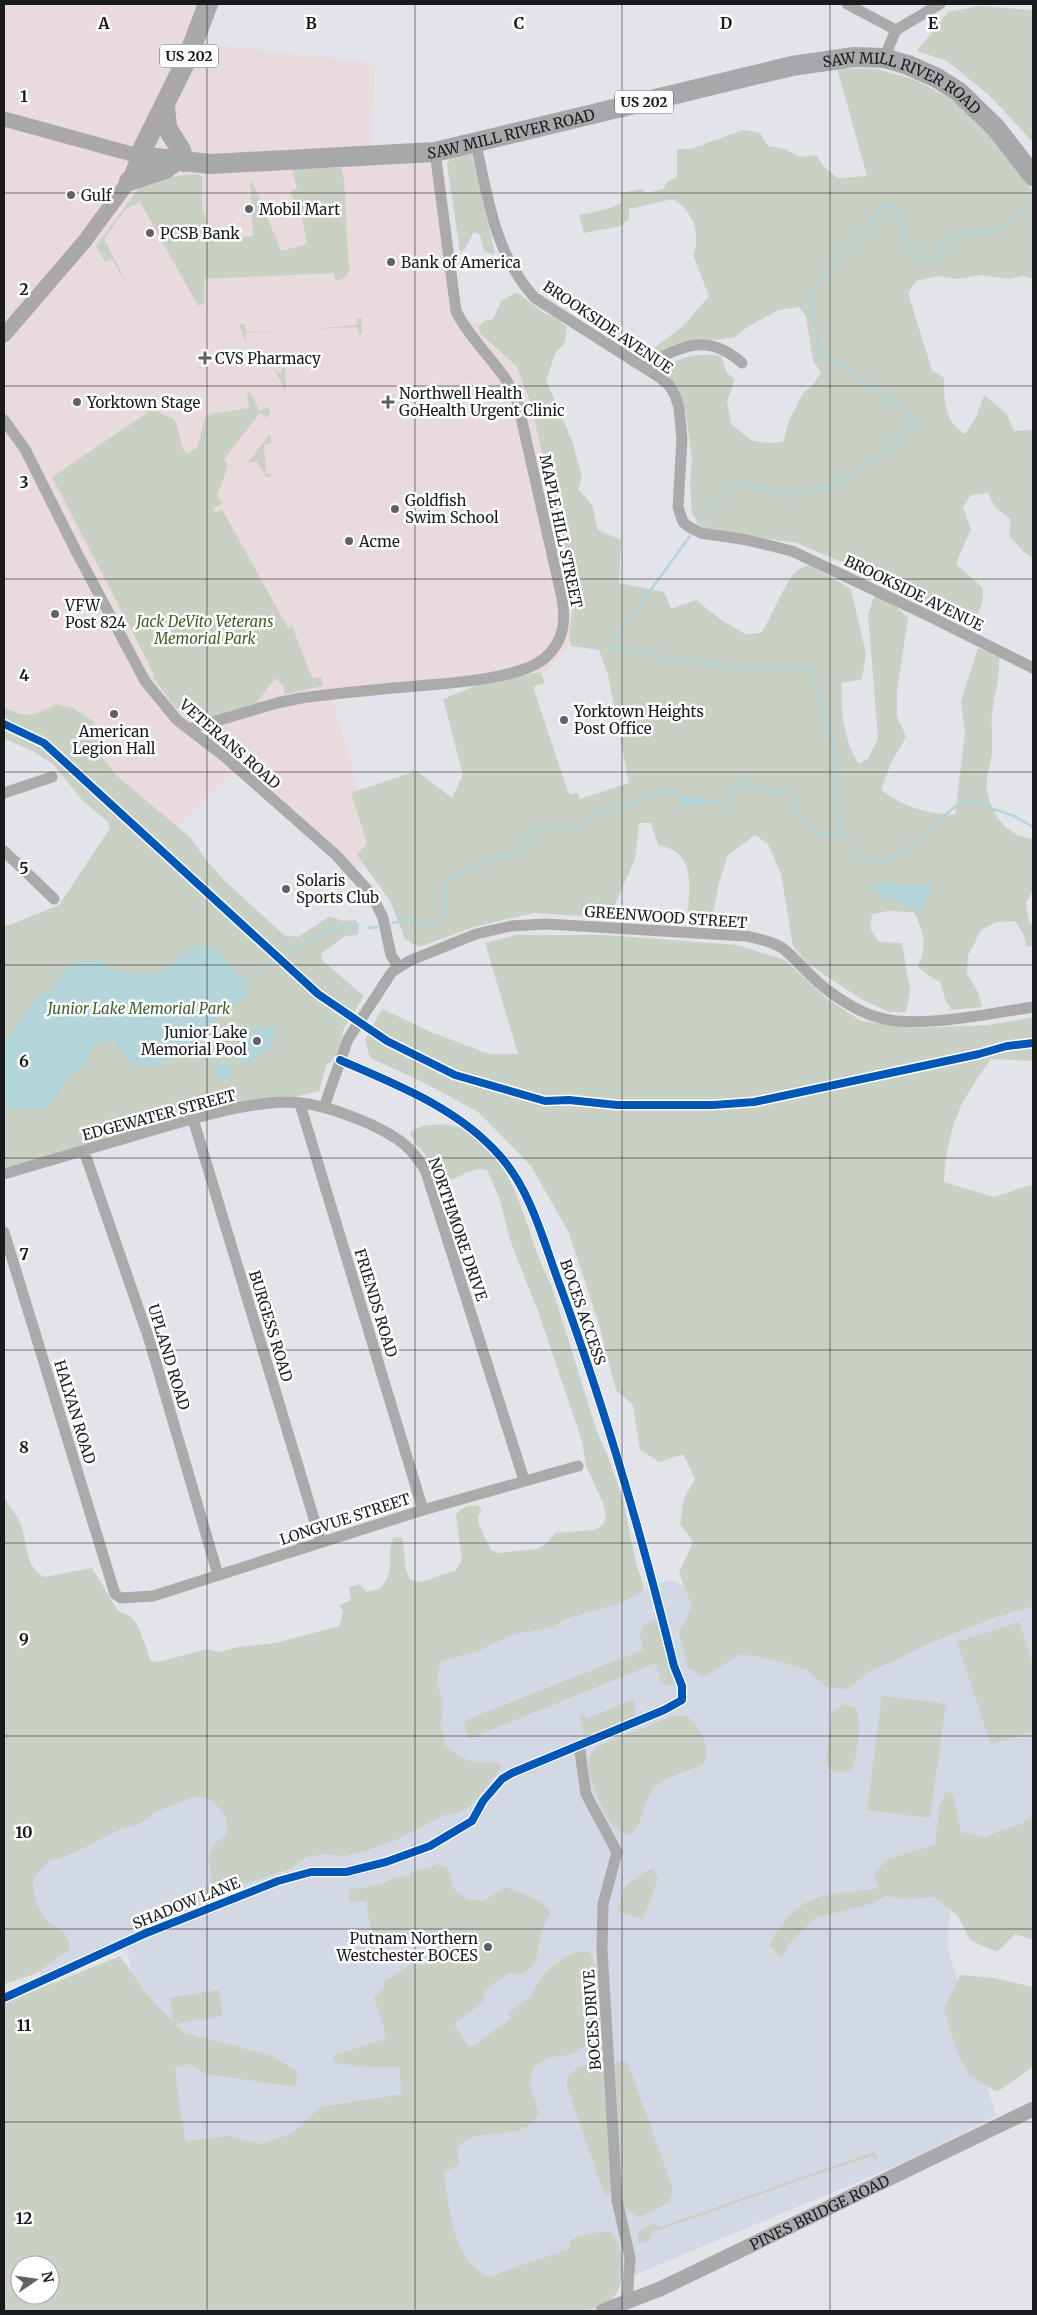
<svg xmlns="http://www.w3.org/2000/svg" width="1037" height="2315" viewBox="0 0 1037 2315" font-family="Merriweather,serif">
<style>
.commercial{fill:#e8dadd}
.built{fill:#d2d8e4}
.green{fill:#c8d1c4;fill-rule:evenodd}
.water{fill:#b4d6db}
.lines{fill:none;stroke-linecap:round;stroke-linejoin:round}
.stream{stroke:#b4d6db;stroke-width:2.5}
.street{stroke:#abaaab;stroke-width:11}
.secondary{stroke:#aaa8ab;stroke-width:15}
.highway{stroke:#a8a8aa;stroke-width:20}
.cycleway-casing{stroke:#fff;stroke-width:11}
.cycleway{stroke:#0057b8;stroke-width:8}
.grid{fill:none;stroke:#191a1e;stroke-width:1;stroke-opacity:0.55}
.poi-dot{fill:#5f6165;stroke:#fff;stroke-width:2}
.labels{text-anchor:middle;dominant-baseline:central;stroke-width:5;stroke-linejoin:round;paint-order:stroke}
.shield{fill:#fff;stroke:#5e5f62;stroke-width:1}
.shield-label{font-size:14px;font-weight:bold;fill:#191a1e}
.street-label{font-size:15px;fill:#191a1e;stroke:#fff}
.poi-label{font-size:15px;fill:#191a1e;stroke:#fff;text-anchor:start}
.park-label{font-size:15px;font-style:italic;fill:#445d2c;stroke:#fff}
.grid-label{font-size:16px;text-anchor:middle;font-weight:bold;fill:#191a1e;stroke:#fff;stroke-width:5;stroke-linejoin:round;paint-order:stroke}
</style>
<rect width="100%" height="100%" fill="#e2e4ea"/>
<path class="commercial" d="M4 4H208L194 43 375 63 371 155 435 152 457 309 495 336 519 359 536 406 580 612 572 640 559 657 543 674 510 682 331 695 376 850 352 873 237 768 156 847 4 718Z"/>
<path class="built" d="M670 1580 856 1660 1033 1589V1838L955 1866 947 1945 996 2116 905 2162 548 2311 173 2179 127 1949 43 1982 4 1885 414 1667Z"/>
<path class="green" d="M979 6 1033 10V140H1031L991 97 947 61 917 51 948 12Z
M837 68 877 69 913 79 953 100 980 122 1033 191V279L1024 276 1009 279 981 275 957 279 938 276 916 281 908 293 932 370 944 378C944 400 944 422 965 434L976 417 984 395 1007 414 1014 431 1033 430V558L1025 553 1009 536 1011 520 995 507 988 493 971 495 963 507 971 529 956 564 983 588C984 604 979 616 966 626L943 611 920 602 851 566 797 543 715 531 701 526 692 514 690 483 692 459 685 408 676 386 668 377 665 370C676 355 704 353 721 356L727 373 735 380 727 401 731 424 751 440 767 443 783 442 789 421 803 393 811 387 821 373 813 360 806 316 799 307 779 310 749 326 733 338 678 343 656 355 654 348 683 326 709 296 693 255C702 233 692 210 673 199L629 209V219L621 226 584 233 579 215 611 208 621 203V193L640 189 647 193 663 189 667 182 677 177V149H691L743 130 760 133 768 146 785 149 800 157 816 155 825 168 838 178 867 176Z
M471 152 495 252 493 254 484 251 480 235 474 232 464 250 460 252 447 164 452 156Z
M341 168 344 179 349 271 345 277 338 281 335 279 334 273 204 279 205 302 198 306 140 202 126 209 104 239 131 291 112 259 105 262 96 246 139 188 156 178 199 174 202 178V209L215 240 253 236 250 180 256 189 281 251 307 244 302 216H298L291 192V190L297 189 292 169Z
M517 292 542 312 555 317 567 327 565 342 555 354 546 380 573 443 582 478 578 489 592 505 598 530 621 540 619 583 664 592 671 609 696 600 720 619 745 634 761 633C772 618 786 577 799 569 802 567 807 566 810 565L851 589 866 654 862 679 842 683C840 710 844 741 859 764L868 759 878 738 868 614 875 594 894 604 908 618 897 692V716L906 737 891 763 881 790C907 808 923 813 955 815L965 734 961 701 978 648 999 657C1000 678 996 686 993 706 990 721 993 737 992 752 991 764 985 779 987 790 991 815 1008 837 1033 839V890L1026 902 1029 921 1033 926V945L1027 947 1023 934 1015 921 997 922 981 930 968 955 967 974 978 992 982 1007 952 1010 946 1002 940 982 929 976 918 967C928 942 924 935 914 912L888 911 872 914 870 929 879 942 902 943 910 990 906 1012H889L861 999 808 964 793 946 781 874 768 844 755 835 728 855 719 883 714 909 703 925 687 922C688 892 700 853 658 845L651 823H639L635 859 609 918 534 913 477 926 419 947 405 939 390 901 357 855 367 843 351 793 417 771 452 798 463 775 443 699 478 685 541 672 545 683 533 687 568 792 571 794 578 793 580 799 629 783 608 675 599 650 571 646 569 634 574 600 531 404 517 367 480 333 479 326 484 321 493 319 502 300Z
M361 317 362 334H359L357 327 312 329 357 325V319Z
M245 324 246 332 284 331 246 333V342L239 325Z
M283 355 284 364H271L267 356Z
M282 368H285L286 392 274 369 279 373 282 372Z
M250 392 260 411 269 407 270 413 267 418 260 413 224 459 228 465 217 497 222 501 221 505 213 508 215 512 222 509 288 628 292 626 312 678 321 677 323 686 285 694 283 686 275 678 252 709 211 722 189 719 172 704 153 677 154 674 52 477 147 413 141 400 143 398 151 408 156 407 160 413 174 419C180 431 179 442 186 454L197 448 205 418 212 414 249 408 247 393Z
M269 435H271V443L264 444 266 474H273L267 478 257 461 248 463Z
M56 704 73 708 93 721 101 740V756L117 776 191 838 206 860 226 882 284 935 298 937 330 916 343 921 355 920 359 924 358 935 345 936 321 954 323 961 364 996 344 1028 339 1050 330 1063H327L319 1091 4 1168V927L59 905 110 828 108 822 82 800 54 765 36 753 4 738V708C28 718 33 717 56 704Z
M516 935H606L737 945 785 960 826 998 861 1021 917 1028 989 1025 1033 1017V1061L991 1059C959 1102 947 1129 944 1182L994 1197 1030 1185 1033 1186V1606L996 1617 927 1644 895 1661 868 1672 847 1689 826 1687 807 1670 772 1659 740 1654 704 1677 688 1668 679 1633 692 1607 679 1573 693 1542 680 1524 684 1498 695 1479 683 1454 660 1462 640 1450 633 1405 616 1390 599 1325 569 1233 531 1166 478 1112 421 1081 370 1058 365 1040 382 1009 431 1032 489 1054H518L485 943Z
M442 1124C448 1125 455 1126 461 1128 467 1130 472 1136 477 1139 522 1174 525 1237 551 1284L596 1429 609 1459 623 1500 636 1563 644 1586 642 1592 620 1603 566 1619 552 1628 514 1634 478 1651 442 1661 439 1666 437 1684 443 1701 441 1727 445 1745 460 1757 472 1762H498L502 1767 475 1801 462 1812 444 1815 398 1839 368 1850 344 1856 325 1854 306 1857 292 1868 184 1904 183 1898 196 1894 212 1883 209 1856 214 1844 225 1836 227 1830 226 1817 213 1801 200 1796 188 1799 154 1813 143 1822 114 1832 74 1853 50 1861 40 1870 33 1881C33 1892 37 1909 45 1918 54 1929 73 1932 69 1950L35 1974 4 1984V1497C8 1506 16 1513 20 1523 28 1541 24 1568 45 1577L92 1568 118 1611 130 1616 138 1626 151 1661 158 1662 207 1649 219 1652 238 1647 276 1643 339 1626 343 1613 340 1605 351 1600 349 1587 359 1584 367 1592 380 1589C398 1567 384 1558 394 1537L403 1538 405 1566 410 1580 421 1582 456 1570 462 1559 456 1515C462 1507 467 1506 477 1505L482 1509 478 1516 479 1525 491 1550 498 1553 537 1549 546 1544 555 1533 594 1530 603 1525 606 1516 603 1503 586 1466 582 1441 538 1311 510 1240 500 1200 487 1170C470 1165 457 1183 440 1181L426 1155 415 1144 410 1132 422 1126Z
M656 1619 675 1683 668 1686 661 1682 656 1663 469 1739 464 1726 466 1720 643 1650 640 1635 642 1627Z
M1019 1622 1033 1665V1731L991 1745 957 1642Z
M882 1696 946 1704 930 1818 867 1810Z
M634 1699 636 1717 588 1739 584 1736 580 1716 584 1713 586 1719Z
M843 1704 855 1708C863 1720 857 1756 852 1769 840 1777 828 1774 826 1759L832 1713Z
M673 1716H687C699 1727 715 1751 701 1766 687 1771 665 1776 655 1787 643 1800 644 1826 629 1835 623 1832 616 1830 612 1824 602 1811 585 1773 590 1757 591 1753 594 1750 596 1747Z
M946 1791 953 1794 961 1832 984 1837 1023 1823 1033 1815V1940L1015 1934 997 1952 970 1940 958 1916 934 1897 904 1899 886 1896 871 1904 815 1918 789 1944 782 1958 769 1945C801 1889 822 1897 879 1888L873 1874 888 1859 935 1845 939 1808Z
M438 1864 449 1869 453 1888 468 1900H485L506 1887 540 1901 551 1912C548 1918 544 1924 542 1930 534 1953 545 1959 521 1975L509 1973 485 1990 483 1995 486 2000 454 2024 468 2046 471 2047 510 2019 508 2013 532 1996C536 1978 557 1960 574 1953 578 1951 585 1952 590 1952L597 1970 600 2024 593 2041 573 2054 548 2058 534 2066 529 2082 539 2113C523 2147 479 2121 457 2148L459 2164 444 2173C449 2207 453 2261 488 2277L569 2249 570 2240 588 2234 608 2231C626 2243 627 2282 613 2298 608 2305 593 2308 585 2311H4V2003L120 1956 145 1992 173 2022 170 1998 219 1990 223 2016 175 2024 184 2033 272 2056 298 2071 295 2087 206 2074 191 2064 175 2067 180 2112 186 2141 230 2136 262 2144 292 2133 321 2107 402 2094 399 2067H365L336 2063 333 2059 335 2055 385 2039V2032L374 1997 384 1988 385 1980C402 1972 415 1959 432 1954L434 1943 426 1931C403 1933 394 1945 372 1938L366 1901 351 1902 349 1899 350 1889 370 1887ZM20 2265H50V2295H20Z
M652 1868 658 1878 643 1919 617 1911 626 1885Z
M960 1975 994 1978 1033 1987V2067L997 2092 970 2076 957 2052 944 2009Z
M623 2061 628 2063 673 2189 668 2203 639 2217 623 2208 622 2200 615 2064Z
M588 2064H594L604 2071 611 2188 609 2195 605 2196 567 2087V2078L578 2067Z
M874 2152 878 2156 876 2160 872 2156 844 2165 653 2232 648 2241 640 2243 638 2241V2234L646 2227 656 2223 660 2227Z"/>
<path class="water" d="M685 794 709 800 710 803C699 808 687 807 678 800Z
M929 881 933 882 934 886 920 912 900 902 874 893V886L877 883H897L917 887Z
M195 945 214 947 233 967 250 992 168 1061 150 1066 133 1064 123 1056 113 1039 92 1046 86 1063 67 1078 58 1095 42 1110 4 1108V1041L39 996 53 989 59 975 77 961H101L121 972 147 975 162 972Z
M271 1023 278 1033 271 1037 275 1045 244 1066 232 1052 258 1024 264 1030Z
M224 1060 233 1072 222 1081 213 1069Z"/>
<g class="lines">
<path class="stream" d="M698 523 739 480 783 497 828 487 887 452 915 419 819 349 811 303 814 287 869 227 879 206 896 209C901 218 899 224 902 232 906 244 916 252 924 260H935L940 249 960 233C996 237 1011 227 1033 200
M690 536 609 647 734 668 811 669 833 744 838 832 861 859 880 863 899 855 964 799 1014 816 1033 827
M709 801H715L724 810 731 807 732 786 743 783 770 790H786L795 795C797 820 810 839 839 833
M392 923C405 920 417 921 429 928 459 921 441 900 448 880L464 871 520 852 530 835 541 829 559 825 580 828 590 821 596 813 606 811H616L660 793 672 791 681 795
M368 928 377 927
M243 981 288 952 316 940 331 927 358 928"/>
<path class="street" d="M847 4 896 30
M884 58 896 30 940 4
M476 144C488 199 495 255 535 298L656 375 668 384 675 395 679 408 682 439 678 507 683 522 689 527 701 533 747 540 792 551 929 616 1033 668
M643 367C680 347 706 331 742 363
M4 420 25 449 78 555 145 681 177 720 225 757 336 855 372 895 383 918 391 955 398 966
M189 729 277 703 301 698C332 694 362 691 393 688 431 684 517 682 545 658 564 641 566 621 562 598L518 404C506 368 473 346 456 311L435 152
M4 793 52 777
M4 851 54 899
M300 1104 423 1510
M324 1107 348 1039 392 972 409 961 476 934 511 926 546 924 746 936C759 939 775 942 785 950 801 964 813 980 830 992 845 1003 863 1014 881 1018 918 1029 993 1013 1033 1007
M193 1119 321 1542
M84 1151 149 1339 218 1575
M4 1174C53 1160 103 1145 153 1130 196 1118 241 1103 286 1102 316 1102 344 1113 370 1124 397 1137 412 1146 426 1172L524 1480
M4 1232 115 1594 121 1598 153 1596 423 1510 578 1466
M579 1745 586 1794 617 1852 603 1904 602 1950 617 2200 630 2258 627 2302
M4 1998 144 1934 278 1881 311 1872H346L386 1862 430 1846 472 1821 483 1801 502 1779 512 1773 664 1710 682 1700V1686L674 1666C642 1536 605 1408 559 1283 543 1240 531 1191 500 1156 458 1108 397 1085 340 1060"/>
<g class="secondary">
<path d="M4 119 139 156 129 181 84 242 4 335"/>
<path id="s1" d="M603 2311 660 2289 1033 2109"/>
</g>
<g class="highway">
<path id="s2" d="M208 4 188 57 139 156 210 164 435 152 792 66 854 57 884 58 908 65 937 78 959 92 996 128 1033 176"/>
<path d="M165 106 167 128 181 150 184 162"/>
<path d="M129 181 165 169 175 162"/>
</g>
<g class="cycleway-casing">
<path id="cycleway" d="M4 724 44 743 318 994 387 1041 455 1075 545 1101 569 1100 617 1105H713L754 1102 979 1054 1007 1046 1033 1043
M4 1998 144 1934 278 1881 311 1872H346L386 1862 430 1846 472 1821 483 1801 502 1779 512 1773 664 1710 682 1700V1686L674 1666C642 1536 605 1408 559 1283 543 1240 531 1191 500 1156 458 1108 397 1085 340 1060"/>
</g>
<use href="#cycleway" class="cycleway"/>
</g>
<path class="grid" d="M207 4V2311M415 4V2311M622 4V2311M830 4V2311M4 193H1033M4 386H1033M4 579H1033M4 772H1033M4 965H1033M4 1158H1033M4 1350H1033M4 1543H1033M4 1736H1033M4 1929H1033M4 2122H1033"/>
<g class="poi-dot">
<circle cx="71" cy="195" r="5"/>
<circle cx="249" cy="209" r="5"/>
<circle cx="150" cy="233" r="5"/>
<circle cx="391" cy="262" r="5"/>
<path d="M202.5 350.5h5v5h5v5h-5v5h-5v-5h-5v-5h5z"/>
<circle cx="77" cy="402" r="5"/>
<path d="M385.5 394.5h5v5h5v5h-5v5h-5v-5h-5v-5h5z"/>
<circle cx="395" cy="509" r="5"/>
<circle cx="349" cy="541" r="5"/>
<circle cx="55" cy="614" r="5"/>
<circle cx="114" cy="714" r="5"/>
<circle cx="564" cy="720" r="5"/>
<circle cx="286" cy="889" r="5"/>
<circle cx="257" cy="1041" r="5"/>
<circle cx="488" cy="1947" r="5"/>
</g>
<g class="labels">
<g class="shield">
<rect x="160" y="44.5" width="58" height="23" rx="4"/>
<rect x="615" y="90.5" width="58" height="23" rx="4"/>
</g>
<g class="shield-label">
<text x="189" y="56">US 202</text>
<text x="644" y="102">US 202</text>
</g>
<g class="street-label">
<text stroke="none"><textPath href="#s2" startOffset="948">SAW MILL RIVER ROAD</textPath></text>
<text stroke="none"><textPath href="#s2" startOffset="542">SAW MILL RIVER ROAD</textPath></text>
<text transform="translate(608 327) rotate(34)">BROOKSIDE AVENUE</text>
<text transform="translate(561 531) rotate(78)">MAPLE HILL STREET</text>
<text transform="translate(914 593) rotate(26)">BROOKSIDE AVENUE</text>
<text transform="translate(230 744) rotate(41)">VETERANS ROAD</text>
<text transform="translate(666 917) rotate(4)">GREENWOOD STREET</text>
<text transform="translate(159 1115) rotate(-15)">EDGEWATER STREET</text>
<text transform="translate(458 1229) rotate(71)">NORTHMORE DRIVE</text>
<text transform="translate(376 1303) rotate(73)">FRIENDS ROAD</text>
<text transform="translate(583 1312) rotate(71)">BOCES ACCESS</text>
<text transform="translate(271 1326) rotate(73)">BURGESS ROAD</text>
<text transform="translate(169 1357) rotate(73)">UPLAND ROAD</text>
<text transform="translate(75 1412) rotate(73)">HALYAN ROAD</text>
<text transform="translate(345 1519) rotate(-18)">LONGVUE STREET</text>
<text transform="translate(186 1903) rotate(-22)">SHADOW LANE</text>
<text transform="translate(592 2020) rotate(-94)">BOCES DRIVE</text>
<text stroke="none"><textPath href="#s1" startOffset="238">PINES BRIDGE ROAD</textPath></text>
</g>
<g class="poi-label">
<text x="81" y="195">Gulf</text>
<text x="259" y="209">Mobil Mart</text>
<text x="160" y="233">PCSB Bank</text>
<text x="401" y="262">Bank of America</text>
<text x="215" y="358">CVS Pharmacy</text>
<text x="399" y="393">Northwell Health<tspan x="399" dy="17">GoHealth Urgent Clinic</tspan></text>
<text x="87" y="402">Yorktown Stage</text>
<text x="405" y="500">Goldfish<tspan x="405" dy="17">Swim School</tspan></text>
<text x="359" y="541">Acme</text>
<text x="65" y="605">VFW<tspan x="65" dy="17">Post 824</tspan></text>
<text x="574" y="711">Yorktown Heights<tspan x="574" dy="17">Post Office</tspan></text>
<text x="114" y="731" text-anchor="middle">American<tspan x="114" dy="17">Legion Hall</tspan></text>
<text x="296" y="880">Solaris<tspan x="296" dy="17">Sports Club</tspan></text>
<text x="247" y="1032" text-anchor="end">Junior Lake<tspan x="247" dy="17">Memorial Pool</tspan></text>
<text x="478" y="1938" text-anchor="end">Putnam Northern<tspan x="478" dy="17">Westchester BOCES</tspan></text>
</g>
<g class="park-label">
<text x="205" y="621">Jack DeVito Veterans<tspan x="205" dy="17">Memorial Park</tspan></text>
<text x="139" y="1008">Junior Lake Memorial Park</text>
</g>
</g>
<g class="grid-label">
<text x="104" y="29">A</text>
<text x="311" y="29">B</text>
<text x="519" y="29">C</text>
<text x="726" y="29">D</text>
<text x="933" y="29">E</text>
<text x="24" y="102">1</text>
<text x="24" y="295">2</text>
<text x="24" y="488">3</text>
<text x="24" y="681">4</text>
<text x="24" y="874">5</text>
<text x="24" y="1067">6</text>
<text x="24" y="1260">7</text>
<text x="24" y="1453">8</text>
<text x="24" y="1645">9</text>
<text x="24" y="1838">10</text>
<text x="24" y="2031">11</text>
<text x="24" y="2224">12</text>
</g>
<rect width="1037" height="2315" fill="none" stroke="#191a1e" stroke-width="10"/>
<g transform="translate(35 2280) rotate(77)"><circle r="24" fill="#ffffff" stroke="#a3a3a5"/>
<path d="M0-4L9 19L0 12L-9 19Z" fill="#5f6165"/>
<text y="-8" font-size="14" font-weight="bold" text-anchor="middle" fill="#191a1e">N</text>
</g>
</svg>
